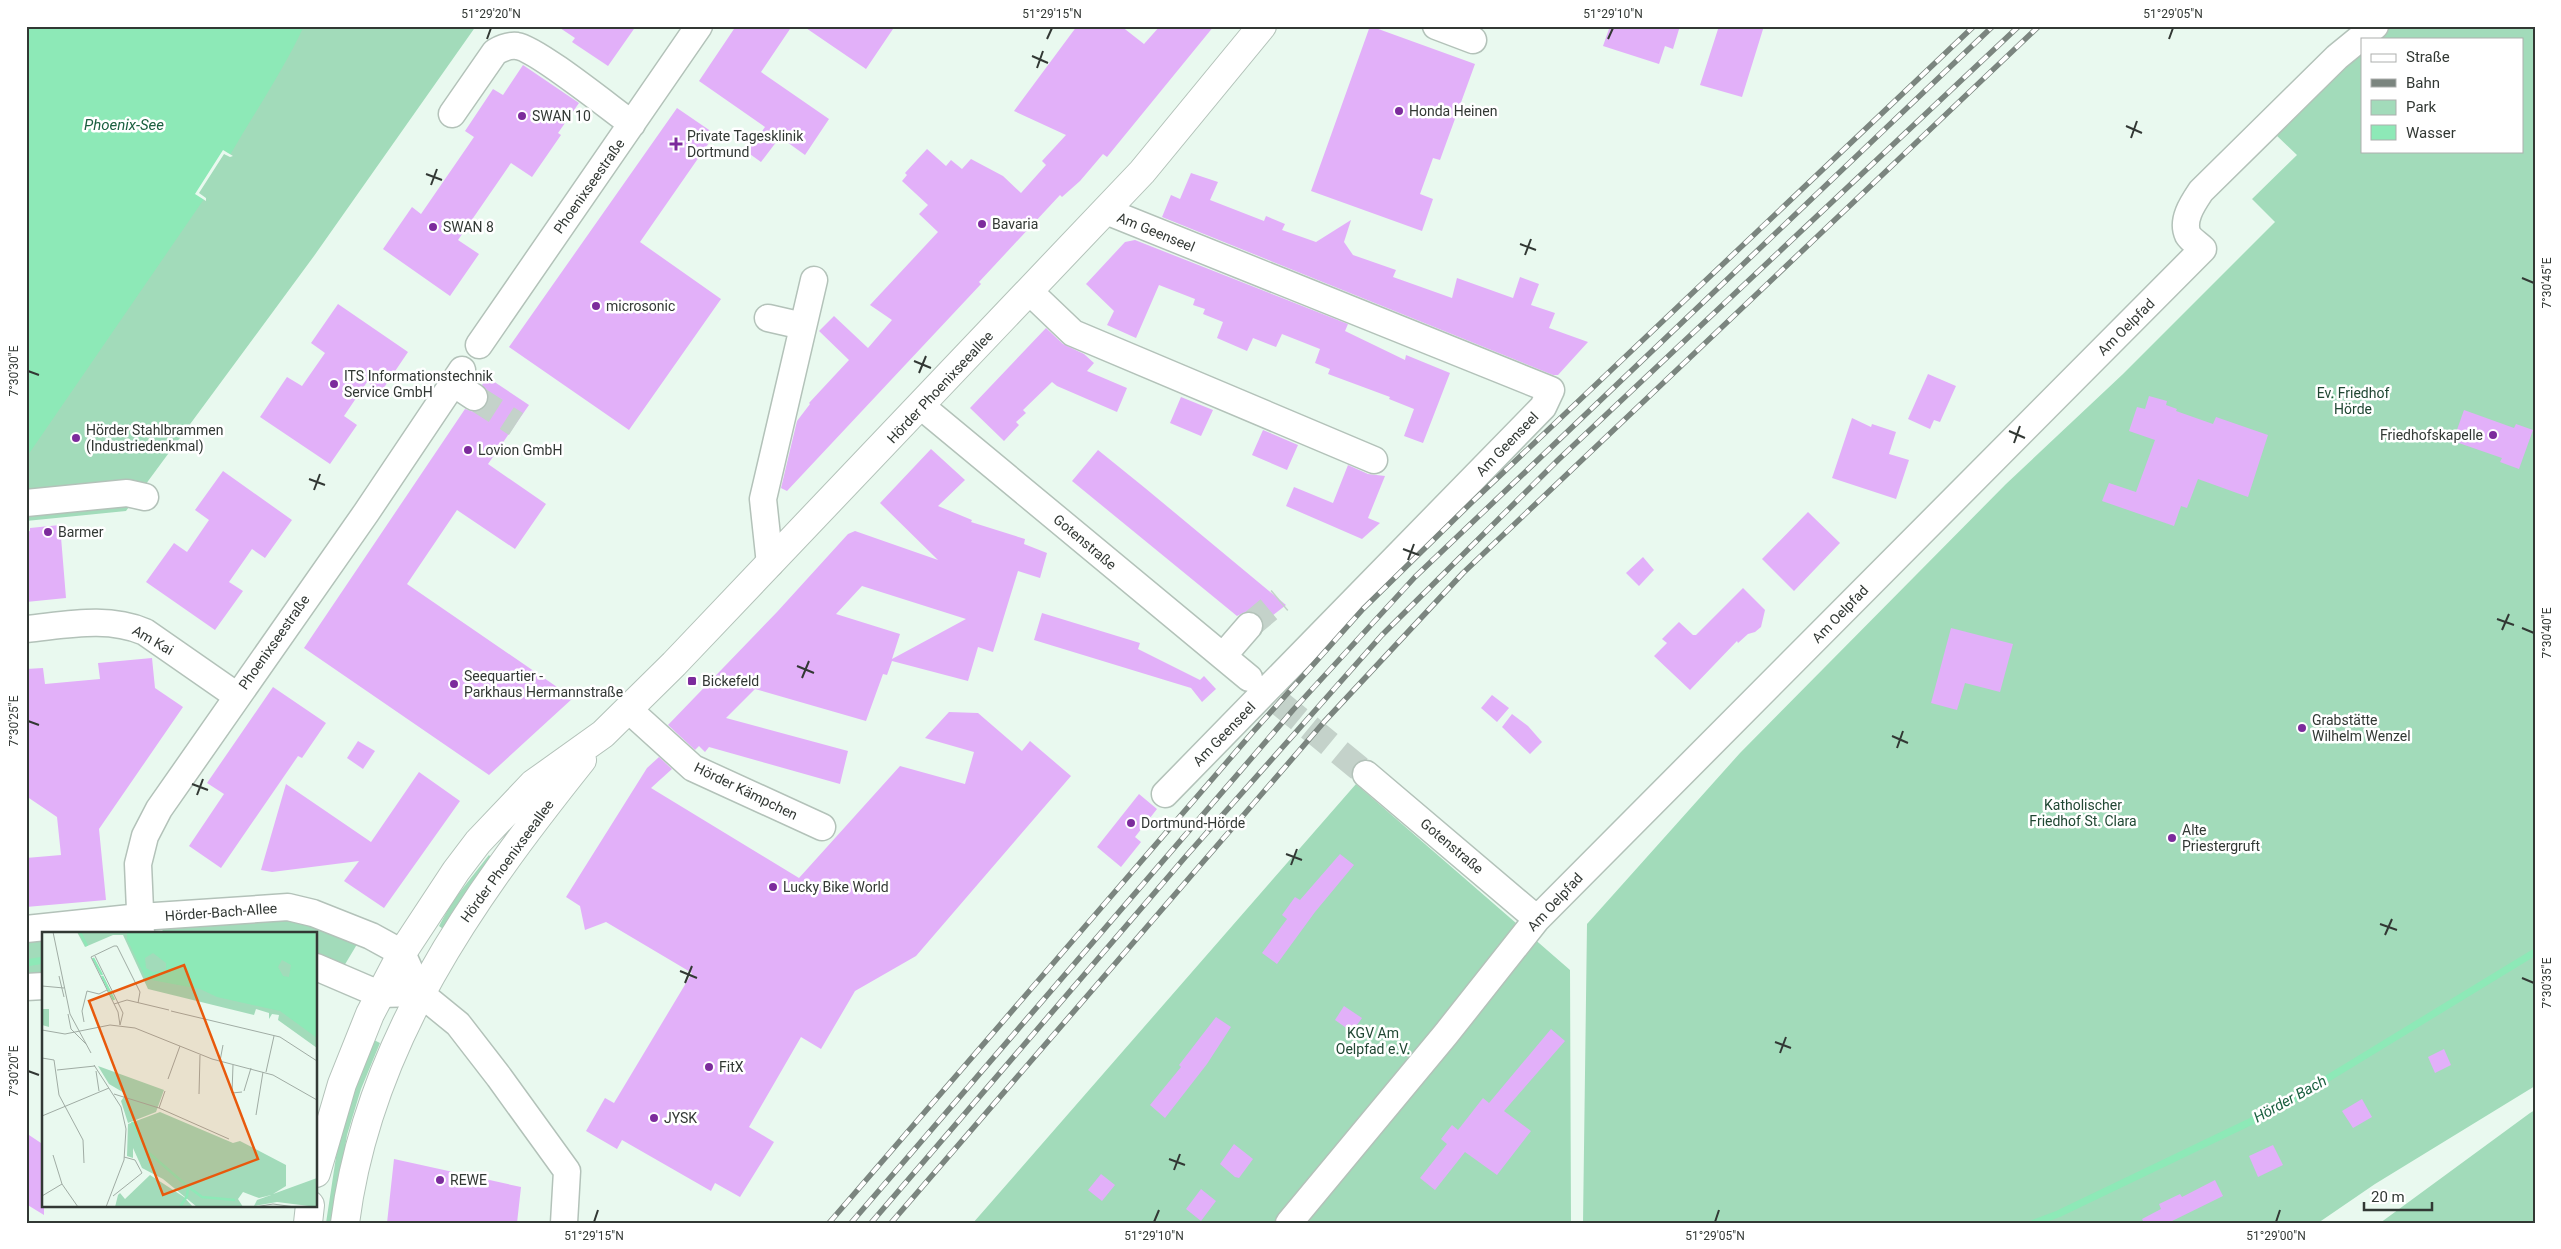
<svg xmlns="http://www.w3.org/2000/svg" width="2561" height="1249" viewBox="0 0 2561 1249" font-family="Roboto,sans-serif">
<style>
.green{fill:#a2dbba}
.water{fill:#8de9b7}
.pier{fill:#e9f9ef}
.lines{fill:none;stroke-linecap:round;stroke-linejoin:round}
.stream{stroke:#8de9b7;stroke-width:7}
.building{fill:#e2b0f9;fill-rule:evenodd}
.minor-tunnel{stroke:#c4d2ca;stroke-width:26;stroke-dasharray:26 13;stroke-linecap:butt}
.minor-casing{stroke:#b3c2b9;stroke-width:29}
.major-casing{stroke:#b3c2b9;stroke-width:30}
.minor{stroke:#fff;stroke-width:26}
.major{stroke:#fff;stroke-width:28}
.rail-casing{stroke:#7b857f;stroke-width:5.5}
.rail{stroke:#fff;stroke-width:4;stroke-dasharray:11;stroke-linecap:butt}
.ticks{fill:none;stroke:#323834;stroke-width:2}
.poi-dot{fill:#7c2b9c;stroke:#fff;stroke-width:2}
.labels{text-anchor:middle;dominant-baseline:central;stroke-width:5;stroke-linejoin:round;paint-order:stroke}
.poi-label{font-size:14px;fill:#323834;stroke:#fff;text-anchor:start}
.street-label{font-size:14px;fill:#323834;stroke:#fff}
.park-label{font-size:14px;fill:#204733;stroke:#fff}
.water-label{font-size:15px;font-style:italic;fill:#1b6040;stroke:#fff}
.inset-river{fill:none;stroke:#8de9b7;stroke-width:2.5}
.inset-road{fill:none;stroke:#a0aca4;stroke-width:1}
.view{fill:#e8590c;fill-opacity:0.15;stroke:#e8590c;stroke-width:2.5}
.inset-edge{fill:none;stroke:#323834;stroke-width:2.5}
.neatline{fill:none;stroke:#323834;stroke-width:2}
.ticks-label{font-size:12px;text-anchor:middle;fill:#323834}
</style>
<rect width="100%" height="100%" fill="#e9f9ef"/>
<path class="green" d="M26 26H476L314 256 126 511 26 521Z
M2385 26H2535V1086L2375 1184 2318 1223H1583L1587 924 1740 753 2006 484 2123 374 2275 222 2252 199 2297 155 2273 132 2362 48V151H2522V39H2372Z
M1356 784 1570 970 1571 1223H973Z
M489 855 492 858 446 931 439 926 452 902Z
M277 914 359 941 344 966 316 954V933H160L168 925Z
M44 940V978L26 979V942Z
M370 1038 380 1043 361 1089 347 1135 333 1223H326L341 1124Z
M2535 1110V1223H2380L2530 1113Z"/>
<path class="water" d="M26 26H304C283 71 255 112 230 155L224 150 196 194 204 199 26 458Z"/>
<path class="pier" d="M223 150 233 156 230 157 224 154 199 193 206 198V201L195 194Z"/>
<g class="lines">
<path class="stream" d="M26 963 44 960
M2034 1223 2058 1214 2279 1108 2535 952"/>
</g>
<path class="building" d="M557 26H636L608 66 572 42 575 38Z
M736 26H792L761 72 829 119 805 155 780 137 761 162 747 152 765 127 699 81Z
M803 26H895L866 69Z
M1077 26H1121L1144 44 1160 26H1214L1107 157 1103 154 1080 181 1062 197 1060 195 979 282 981 284 787 491 781 488 797 421 810 404 809 403 849 360 819 331 834 316 868 348 892 320 870 305 938 232 919 214 928 205 902 181 907 175 905 173 927 149 946 166 951 160 962 169 971 159 1003 176 1021 193 1046 165 1042 161 1066 135 1014 111Z
M1370 26 1475 64 1440 160 1433 158 1420 194 1433 199 1422 231 1311 191Z
M1610 26H1680L1673 49 1665 46 1659 64 1603 46Z
M1719 26H1764L1742 97 1700 85Z
M523 65 579 103 558 133 561 135 532 177 511 163 458 240 479 254 450 296 383 249 412 207 421 214 474 137 465 131 493 89 503 95Z
M677 108 715 134 640 242 721 299 629 430 509 347Z
M1191 173 1218 182 1210 200 1264 221 1266 216 1285 224 1282 230 1316 242 1351 220 1344 242 1353 255 1396 270 1393 277 1452 298 1457 278 1513 298 1520 277 1539 284 1531 305 1555 313 1549 328 1588 342 1558 375H1553L1162 217 1171 195 1180 199Z
M1135 240 1348 324 1345 331 1405 360 1406 355 1450 373 1423 443 1404 436 1414 409 1389 399 1390 397 1328 374 1330 369 1315 363 1320 349 1282 334 1276 347 1253 338 1247 351 1217 338 1223 322 1203 314 1205 309 1193 305 1195 299 1159 285 1136 338 1107 325 1114 311 1086 284 1125 242Z
M338 304 408 352 381 392 367 382 344 416 357 425 330 464 260 417 287 377 302 386 325 353 311 343Z
M1046 328 1063 344 1084 354 1094 363 1087 371 1127 388 1117 412 1057 386 1052 382 1023 410 1026 413 1016 422 1019 425 1004 441 970 408Z
M1928 374 1956 386 1940 422 1934 420 1930 429 1908 419Z
M487 377 529 405 488 464 546 504 515 549 457 510 407 584 573 698 489 775 304 648 465 409 474 412 486 406 489 397 487 390 482 385Z
M2149 396 2167 401 2166 405 2177 409 2176 411 2213 424 2216 417 2268 435 2248 497 2198 479 2187 508 2181 506 2174 526 2102 501 2109 483 2136 492 2155 440 2129 431 2137 407 2145 409Z
M1181 397 1213 410 1201 436 1170 423Z
M2464 410 2514 428 2516 424 2533 430 2519 469 2500 462 2502 458 2453 441Z
M1852 418 1871 427 1872 424 1896 432 1889 454 1909 460 1896 499 1832 478Z
M1263 430 1298 445 1287 470 1252 455Z
M931 449 965 480 938 506 972 520 971 522 1025 539 1024 544 1047 553 1040 578 1018 571 993 652 978 647 968 681 892 661 887 675 883 674 866 721 755 689 726 718 848 751 840 784 709 747 705 752 699 746 695 750 668 725 777 612 848 534 855 531 938 560 880 503ZM862 586 966 619 892 659 900 634 836 614Z
M1098 450 1145 488 1286 605 1263 623 1259 615 1252 611 1245 612 1237 616 1072 481Z
M1348 465 1368 474 1385 476 1368 518 1380 523 1362 539 1286 506 1294 487 1333 503Z
M223 471 292 520 265 558 252 549 229 582 243 591 215 630 146 582 174 543 187 552 209 520 195 510Z
M1808 512 1840 543 1794 591 1762 559Z
M60 525 66 598 26 602V532L30 531V528Z
M1643 557 1654 570 1639 586 1626 573Z
M1743 588 1765 610 1761 627 1755 632 1748 634 1738 643 1737 641 1690 690 1654 656 1667 643 1662 639 1679 622 1693 635H1696Z
M1042 613 1140 643 1138 649 1200 680 1204 676 1216 689 1202 702 1191 688 1034 640Z
M1951 628 2013 644 2000 692 1965 683 1957 710 1931 703Z
M152 658 155 688 183 707 99 829 106 900 26 907V858L61 855 57 817 26 796V669L43 668 45 684 100 679 98 663Z
M273 687 326 723 302 758 298 756 221 868 189 846 224 794 207 783Z
M1492 695 1509 708 1497 722 1481 708Z
M949 712 978 713 1022 751 1030 741 1071 776 916 956 855 991 821 1049 801 1037 749 1127 774 1142 740 1197 715 1183 711 1191 622 1140 617 1149 586 1131 605 1098 614 1103 692 973 606 922 585 930 580 906 566 897 647 768 659 757 672 769 651 788 799 878 900 766 965 784 974 752 925 738Z
M1512 714 1528 726 1542 742 1530 754 1502 727Z
M358 741 375 751 363 769 347 758Z
M419 772 460 801 384 908 344 881 359 861 272 872 261 870 286 784 371 842Z
M1139 794 1157 809 1135 837 1141 842 1121 867 1097 847Z
M1340 854 1354 865 1315 912 1277 964 1262 953 1287 919 1282 915 1295 897 1300 900Z
M1344 1006 1362 1018 1352 1032 1335 1020Z
M1216 1017 1231 1027 1207 1064 1165 1118 1150 1105 1181 1067 1179 1065Z
M1551 1029 1565 1041 1504 1111 1531 1131 1497 1175 1465 1152 1435 1190 1420 1178 1447 1144 1441 1139 1452 1125 1458 1130 1483 1098 1489 1103Z
M2444 1049 2451 1065 2435 1073 2428 1057Z
M2362 1099 2372 1117 2353 1128 2342 1111Z
M26 1133 44 1145V1215L26 1204Z
M1234 1144 1253 1159 1239 1178 1235 1177 1220 1164Z
M2273 1145 2283 1165 2258 1177 2249 1156Z
M394 1159 521 1187 517 1223H387Z
M1101 1174 1115 1185 1102 1201 1088 1190Z
M2215 1180 2223 1196 2168 1223H2144L2142 1219 2161 1209 2159 1204 2180 1194 2182 1197Z
M1201 1189 1216 1201 1201 1221 1186 1209Z"/>
<g class="lines">
<path class="minor-tunnel" d="M474 397 516 424
M1249 626 1280 600
M1249 678 1366 774"/>
<g class="minor-casing">
<path id="minor" d="M1436 26 1473 40
M452 114 495 52C502 48 509 45 517 46 537 49 611 109 632 124
M1106 211 1551 390 1543 407 1165 794
M1030 292 1073 333 1374 460
M768 318 803 326
M479 345 699 26
M453 383 474 397
M921 406 1249 678
M26 503 127 493 145 497
M770 564 763 499 814 280
M26 629C67 625 107 616 145 632L237 696
M1223 656 1249 626
M629 710 693 768 822 827
M1366 774 1537 919
M26 929 140 917 288 907 313 913 371 936 402 953 420 993 458 1024 499 1077 567 1171 564 1223
M141 933 138 864 145 836 159 809 366 513 462 370
M316 967 379 994 420 993
M26 987 44 986
M1289 1223 1446 1034 1537 919 2203 249C2199 245 2191 240 2188 235 2181 220 2193 203 2201 191L2337 57 2375 26"/>
</g>
<g class="major-casing">
<path id="major" d="M316 1173 342 1084 370 1014 402 953 456 871 478 842 533 784 603 734 674 664 1142 172 1262 26
M308 1223 310 1205
M345 1223C368 1043 472 898 582 760"/>
</g>
<use href="#minor" class="minor"/>
<use href="#major" class="major"/>
<g class="rail-casing">
<path id="rail" d="M829 1223 1252 733 1363 609 1471 503 1974 26
M851 1223 1293 710 1415 577 1993 26
M871 1223 1187 855 1382 635 1558 460 2019 26
M891 1223 1324 722 1463 573 2039 26"/>
</g>
<use href="#rail" class="rail"/>
</g>
<path class="ticks" d="M487 39 491 28M1047 39 1052 28M1608 39 1613 28M2169 39 2173 28M1032 56 1048 63M1037 68 1043 51M2126 126 2142 133M2131 138 2137 121M426 174 442 180M431 185 437 169M1520 244 1536 250M1525 255 1531 239M2522 278 2534 283M914 361 931 368M28 371 39 375M919 373 926 356M2009 431 2025 438M2014 443 2020 426M309 479 325 485M314 490 320 474M1403 549 1419 555M1408 560 1414 544M2497 619 2514 625M2522 628 2534 633M2502 630 2509 614M797 666 814 673M802 678 809 661M28 721 39 725M1892 736 1908 743M1897 748 1903 731M192 784 208 790M197 795 203 779M1286 854 1302 860M1291 865 1297 849M2380 924 2397 930M2385 935 2392 919M680 971 697 978M2522 978 2534 983M685 983 692 966M1775 1042 1791 1048M1780 1053 1786 1037M28 1071 39 1075M1169 1159 1185 1165M1174 1170 1180 1154M594 1222 598 1210M1154 1222 1159 1210M1715 1222 1719 1210M2276 1222 2280 1210"/>
<g class="poi-dot">
<circle cx="1399" cy="111" r="5"/>
<circle cx="522" cy="116" r="5"/>
<path d="M673.5 136.5h5v5h5v5h-5v5h-5v-5h-5v-5h5z"/>
<circle cx="982" cy="224" r="5"/>
<circle cx="433" cy="227" r="5"/>
<circle cx="596" cy="306" r="5"/>
<circle cx="334" cy="384" r="5"/>
<circle cx="2493" cy="435" r="5"/>
<circle cx="76" cy="438" r="5"/>
<circle cx="468" cy="450" r="5"/>
<circle cx="48" cy="532" r="5"/>
<rect x="687" y="676" width="10" height="10" rx="2.5"/>
<circle cx="454" cy="684" r="5"/>
<circle cx="2302" cy="728" r="5"/>
<circle cx="1131" cy="823" r="5"/>
<circle cx="2172" cy="838" r="5"/>
<circle cx="773" cy="887" r="5"/>
<circle cx="709" cy="1067" r="5"/>
<circle cx="654" cy="1118" r="5"/>
<circle cx="440" cy="1180" r="5"/>
</g>
<g class="labels">
<g class="poi-label">
<text x="1409" y="111">Honda Heinen</text>
<text x="532" y="116">SWAN 10</text>
<text x="687" y="136">Private Tagesklinik<tspan x="687" dy="16">Dortmund</tspan></text>
<text x="992" y="224">Bavaria</text>
<text x="443" y="227">SWAN 8</text>
<text x="606" y="306">microsonic</text>
<text x="344" y="376">ITS Informationstechnik<tspan x="344" dy="16">Service GmbH</tspan></text>
<text x="86" y="430">Hörder Stahlbrammen<tspan x="86" dy="16">(Industriedenkmal)</tspan></text>
<text x="2483" y="435" text-anchor="end">Friedhofskapelle</text>
<text x="478" y="450">Lovion GmbH</text>
<text x="58" y="532">Barmer</text>
<text x="464" y="676">Seequartier -<tspan x="464" dy="16">Parkhaus Hermannstraße</tspan></text>
<text x="702" y="681">Bickefeld</text>
<text x="2312" y="720">Grabstätte<tspan x="2312" dy="16">Wilhelm Wenzel</tspan></text>
<text x="1141" y="823">Dortmund-Hörde</text>
<text x="2182" y="830">Alte<tspan x="2182" dy="16">Priestergruft</tspan></text>
<text x="783" y="887">Lucky Bike World</text>
<text x="719" y="1067">FitX</text>
<text x="664" y="1118">JYSK</text>
<text x="450" y="1180">REWE</text>
</g>
<g class="street-label">
<text transform="translate(589 186) rotate(-55)">Phoenixseestraße</text>
<text transform="translate(1156 232) rotate(22)">Am Geenseel</text>
<text transform="translate(2126 327) rotate(-45)">Am Oelpfad</text>
<text transform="translate(940 387) rotate(-47)">Hörder Phoenixseeallee</text>
<text transform="translate(1507 444) rotate(-46)">Am Geenseel</text>
<text transform="translate(1085 542) rotate(40)">Gotenstraße</text>
<text transform="translate(1840 614) rotate(-46)">Am Oelpfad</text>
<text transform="translate(153 640) rotate(30)">Am Kai</text>
<text transform="translate(274 642) rotate(-55)">Phoenixseestraße</text>
<text transform="translate(1224 734) rotate(-46)">Am Geenseel</text>
<text transform="translate(746 791) rotate(26)">Hörder Kämpchen</text>
<text transform="translate(1452 846) rotate(40)">Gotenstraße</text>
<text transform="translate(507 861) rotate(-54)">Hörder Phoenixseeallee</text>
<text transform="translate(1555 902) rotate(-47)">Am Oelpfad</text>
<text transform="translate(221 912) rotate(-4)">Hörder-Bach-Allee</text>
</g>
<g class="park-label">
<text x="2353" y="393">Ev. Friedhof<tspan x="2353" dy="16">Hörde</tspan></text>
<text x="2083" y="805">Katholischer<tspan x="2083" dy="16">Friedhof St. Clara</tspan></text>
<text x="1373" y="1033">KGV Am<tspan x="1373" dy="16">Oelpfad e.V.</tspan></text>
</g>
<g class="water-label">
<text x="124" y="125">Phoenix-See</text>
<text transform="translate(2290 1099) rotate(-29)">Hörder Bach</text>
</g>
</g>
<g transform="translate(42 932)">
<rect width="275" height="275" fill="#e9f9ef"/>
<path d="M35 0H275V116L236 88 237 83 230 82 227 87V81L214 77 212 83 106 57 81 3H71L43 15ZM0 77H7V95L0 93ZM56 134 122 158 114 180 86 191 79 169 84 162 67 152ZM118 180 191 211 198 209 244 233V254L231 262 275 246V275L235 270 212 274 215 268 229 263 217 266 201 260 196 267 201 275H155L121 247 100 236 91 216V226L85 224 86 192ZM108 243 142 265 151 275H73L76 263 78 261 83 267Z" fill="#a2dbba"/>
<path d="M85 0H273L275 106 238 79 175 65 158 57 104 47 85 7ZM111 21 124 31V38L111 40 104 36 103 26ZM240 28 249 33 247 45 241 44 236 35Z" fill="#8de9b7" fill-rule="evenodd"/>
<path class="inset-river" d="M38 0 45 14M51 26 60 43M60 44 72 68M90 190 107 221 144 253 160 265 193 268M138 275 145 264 146 255"/>
<path class="inset-road" d="M11 0 28 82 49 121M53 24 81 81 78 93 76 80 49 25 72 14H75L98 60 96 71M17 44 22 65M0 54 22 56M72 72 85 68 127 78M129 79 238 105 275 129M26 82 29 97 45 113M42 90 40 79 45 59 57 62 65 58M0 98 23 102 68 93 93 96 170 127 231 143 275 168M0 126 12 128 17 163 41 208 42 231M178 129 181 113M52 133 79 175 84 197 82 228 64 275M191 133 190 161 200 160M15 138 53 134M54 139 57 159M224 140 232 104M126 147 138 114M202 159 209 136M72 162 117 176 187 207M157 162 158 123M117 176 123 159M214 183 221 140M0 184 67 156M11 223 20 252 36 275M0 264 20 252M71 264 100 241 93 228 82 225M213 275 231 272 253 275"/>
<path class="view" d="M142 33 216 227 121 263 47 69Z"/>
<rect width="275" height="275" class="inset-edge"/>
</g>
<rect width="2561" height="1249" fill="none" stroke="#ffffff" stroke-width="55"/>
<rect x="2361" y="38" width="162" height="115" fill="#ffffff" stroke="#adafae"/>
<rect x="2371" y="54" width="25" height="8" fill="#ffffff" stroke="#adafae"/>
<text x="2406" y="62" font-size="15" fill="#323834">Straße</text>
<rect x="2371" y="79" width="25" height="8" fill="#7b857f" stroke="#adafae"/>
<text x="2406" y="88" font-size="15" fill="#323834">Bahn</text>
<rect x="2371" y="100" width="25" height="15" fill="#a2dbba" stroke="#adafae"/>
<text x="2406" y="112" font-size="15" fill="#323834">Park</text>
<rect x="2371" y="125" width="25" height="15" fill="#8de9b7" stroke="#adafae"/>
<text x="2406" y="138" font-size="15" fill="#323834">Wasser</text>
<path d="M2364 1202v8h68v-8" fill="none" stroke="#323834" stroke-width="2.5"/>
<text x="2371" y="1202" font-size="15" fill="#323834" stroke="#ffffff" stroke-width="4" paint-order="stroke">20 m</text>
<rect x="28" y="28" width="2506" height="1194" class="neatline"/>
<g class="ticks-label">
<text x="491" y="18">51°29'20"N</text>
<text x="1052" y="18">51°29'15"N</text>
<text x="1613" y="18">51°29'10"N</text>
<text x="2173" y="18">51°29'05"N</text>
<text transform="translate(2547 283) rotate(-90)" y="4">7°30'45"E</text>
<text transform="translate(14 371) rotate(-90)" y="4">7°30'30"E</text>
<text transform="translate(2547 633) rotate(-90)" y="4">7°30'40"E</text>
<text transform="translate(14 721) rotate(-90)" y="4">7°30'25"E</text>
<text transform="translate(2547 983) rotate(-90)" y="4">7°30'35"E</text>
<text transform="translate(14 1071) rotate(-90)" y="4">7°30'20"E</text>
<text x="594" y="1240">51°29'15"N</text>
<text x="1154" y="1240">51°29'10"N</text>
<text x="1715" y="1240">51°29'05"N</text>
<text x="2276" y="1240">51°29'00"N</text>
</g>
</svg>
